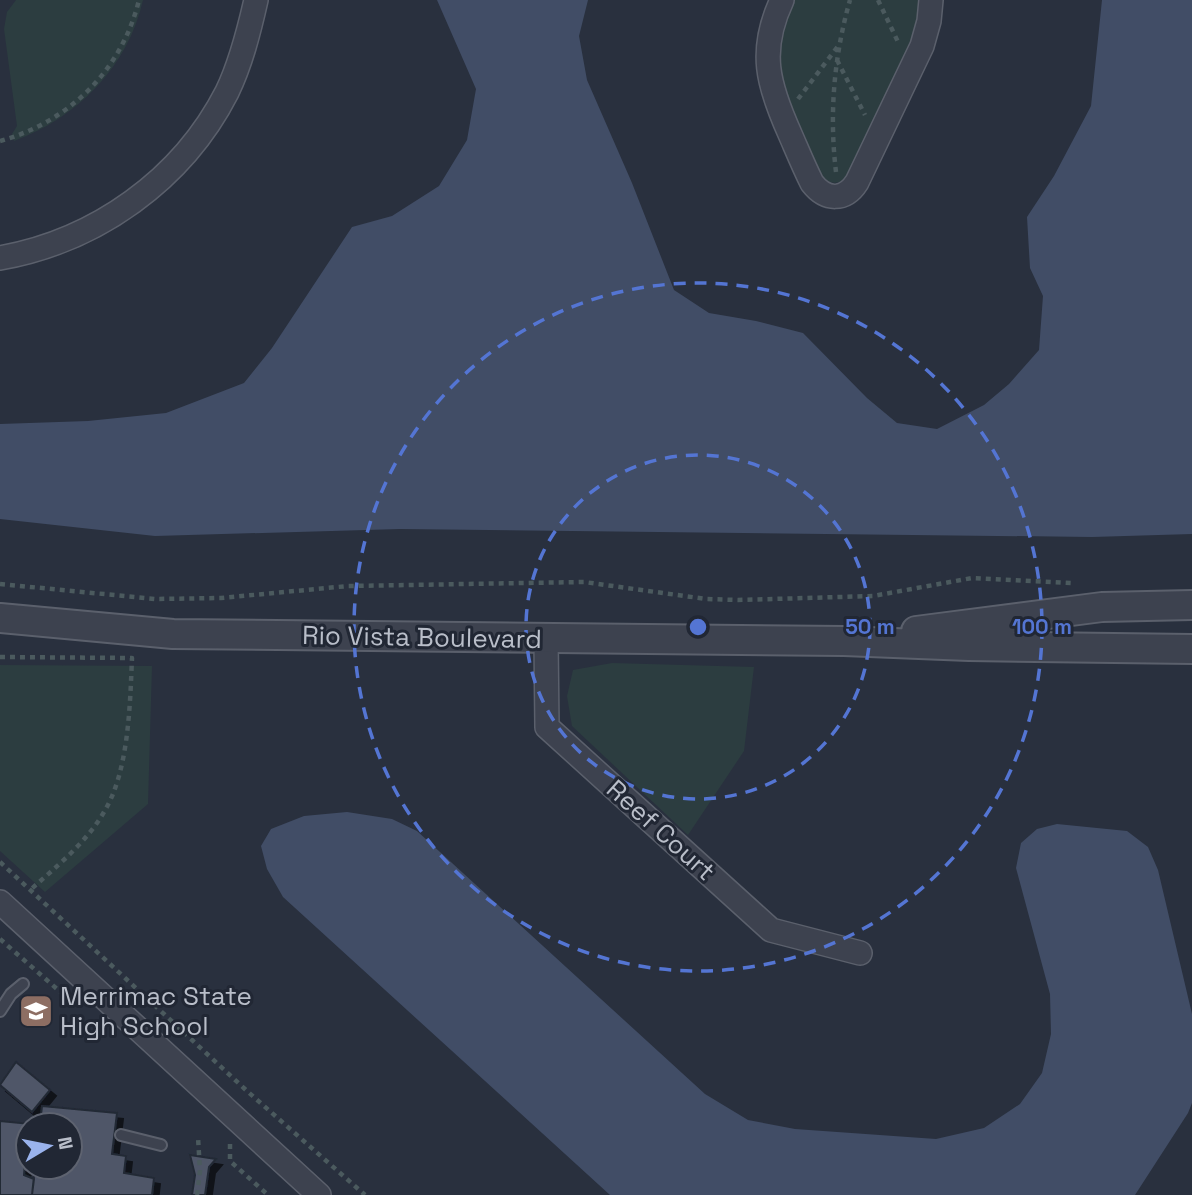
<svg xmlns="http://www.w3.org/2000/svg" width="1192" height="1195" viewBox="0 0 1192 1195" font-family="'Space Grotesk',sans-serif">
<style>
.green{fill:#2c3d40}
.water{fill:#414d66}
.building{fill:#4f5767;stroke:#232936;stroke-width:2;filter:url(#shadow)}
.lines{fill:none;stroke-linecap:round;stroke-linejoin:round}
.service-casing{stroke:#5b606c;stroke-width:14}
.minor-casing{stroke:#5b606c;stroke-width:26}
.tertiary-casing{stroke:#5b606c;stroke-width:32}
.path{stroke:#4b5a5e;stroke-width:4.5;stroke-dasharray:5 5;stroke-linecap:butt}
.service{stroke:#3d424f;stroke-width:10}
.minor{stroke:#3d424f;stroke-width:23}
.tertiary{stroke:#3d424f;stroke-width:28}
.ring{fill:none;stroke:#5475d3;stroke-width:3.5;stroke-dasharray:12 9}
.labels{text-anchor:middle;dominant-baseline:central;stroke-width:6;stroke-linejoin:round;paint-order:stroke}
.street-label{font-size:26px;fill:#b9bec9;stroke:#212734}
.poi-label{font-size:26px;fill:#b9bec9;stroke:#212734;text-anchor:start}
.centre{fill:#5475d3;stroke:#212734;stroke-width:3.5}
.ring-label{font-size:21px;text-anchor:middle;font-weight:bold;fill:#5475d3;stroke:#212734;stroke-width:6;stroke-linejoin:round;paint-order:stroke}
</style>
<defs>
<filter id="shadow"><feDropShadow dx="6" dy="6" stdDeviation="0" flood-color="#0009"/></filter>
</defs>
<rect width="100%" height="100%" fill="#29303e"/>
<path class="green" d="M16 0H143C128 67 77 118 14 141L12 134 17 126 4 29 7 12Z
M793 0H921L914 38 849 174C840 186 830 185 820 175 801 133 775 90 779 41 780 28 788 13 793 0Z
M612 663 754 667 744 751 688 835 572 726 567 696 573 670Z
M0 665 152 666 148 804 45 892 0 851Z"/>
<path class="water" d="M437 0H588L579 36 587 80 632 183 674 290 709 313 756 321 803 333 867 398 897 423 937 429 984 405 1009 384 1039 350 1043 296 1030 268 1027 217 1054 176 1091 106 1102 0H1192V534L1092 537 400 529 155 536 0 519V424L88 421 166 413 244 383 272 348 352 227 392 216 439 186 467 140 476 89Z
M347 812 392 819 417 831 705 1094 748 1120 795 1129 936 1139 984 1128 1020 1104 1042 1073 1051 1034 1050 994 1016 868 1021 843 1037 829 1057 824 1127 831 1148 847 1158 870 1192 1014V1103L1188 1113 1135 1195H610L283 897 267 869 261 846 271 829 304 816Z"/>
<path class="building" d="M16 1062 50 1090 32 1112 0 1085Z
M42 1106 117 1113 112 1154 126 1156 124 1173 154 1178 152 1195H32L35 1167H70V1125H40Z
M0 1121 31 1124 28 1125 24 1175 34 1179 32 1195H0Z
M190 1155 216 1159 209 1167 205 1195H192L195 1175Z"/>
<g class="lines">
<g class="service-casing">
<path id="service" d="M0 1011 11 994 23 984
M121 1135 161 1145"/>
</g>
<g class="minor-casing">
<path id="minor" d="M782 0C758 51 768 85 790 134 797 150 804 167 812 183 826 201 845 201 857 182L922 46 929 21 931 0
M0 258C96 241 182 180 227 92 241 63 249 31 256 0
M546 639 547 727 771 930 860 953
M0 902 319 1195"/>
</g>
<g class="tertiary-casing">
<path id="tertiary" d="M0 618 173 634 844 641 969 646 1192 649
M916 631 1102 607 1192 605"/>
</g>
<path class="path" d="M878 0 899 44
M837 60 865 115
M798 99 839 45
M0 141C69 122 122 70 139 0
M836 172C829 114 834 56 850 0
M0 584 155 599 221 598 348 586 584 582 706 599 738 600 873 596 972 578 1072 583
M0 657 132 658C130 704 129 771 104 812 86 843 56 867 29 891
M0 862 247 1091 365 1195
M0 939 73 1003
M230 1144V1161L268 1195
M197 1195 200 1171 198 1137"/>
<use href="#service" class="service"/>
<use href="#minor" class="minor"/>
<use href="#tertiary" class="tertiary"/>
</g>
<g class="ring">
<circle cx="698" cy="627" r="172"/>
<circle cx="698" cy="627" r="344"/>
</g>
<defs>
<g id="school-square" transform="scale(1.75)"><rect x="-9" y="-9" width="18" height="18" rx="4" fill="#8d6e63" stroke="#212734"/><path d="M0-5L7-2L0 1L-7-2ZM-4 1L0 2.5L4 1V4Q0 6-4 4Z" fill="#fff"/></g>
</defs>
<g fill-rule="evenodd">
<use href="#school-square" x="36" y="1011"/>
</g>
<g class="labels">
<g class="street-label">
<text transform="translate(422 637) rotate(1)">Rio Vista Boulevard</text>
<text transform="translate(661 830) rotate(42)">Reef Court</text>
</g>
<g class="poi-label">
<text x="60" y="996">Merrimac State<tspan x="60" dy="30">High School</tspan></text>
</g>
</g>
<circle cx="698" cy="627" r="10" class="centre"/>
<g class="ring-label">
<text x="870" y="634">50 m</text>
<text x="1042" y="634">100 m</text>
</g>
<g transform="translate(49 1146) rotate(80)"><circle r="33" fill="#212734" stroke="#5e6370" stroke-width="2"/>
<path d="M0-5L12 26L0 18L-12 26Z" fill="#9ab3ed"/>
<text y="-10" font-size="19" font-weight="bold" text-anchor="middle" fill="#b9bec9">N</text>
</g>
</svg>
